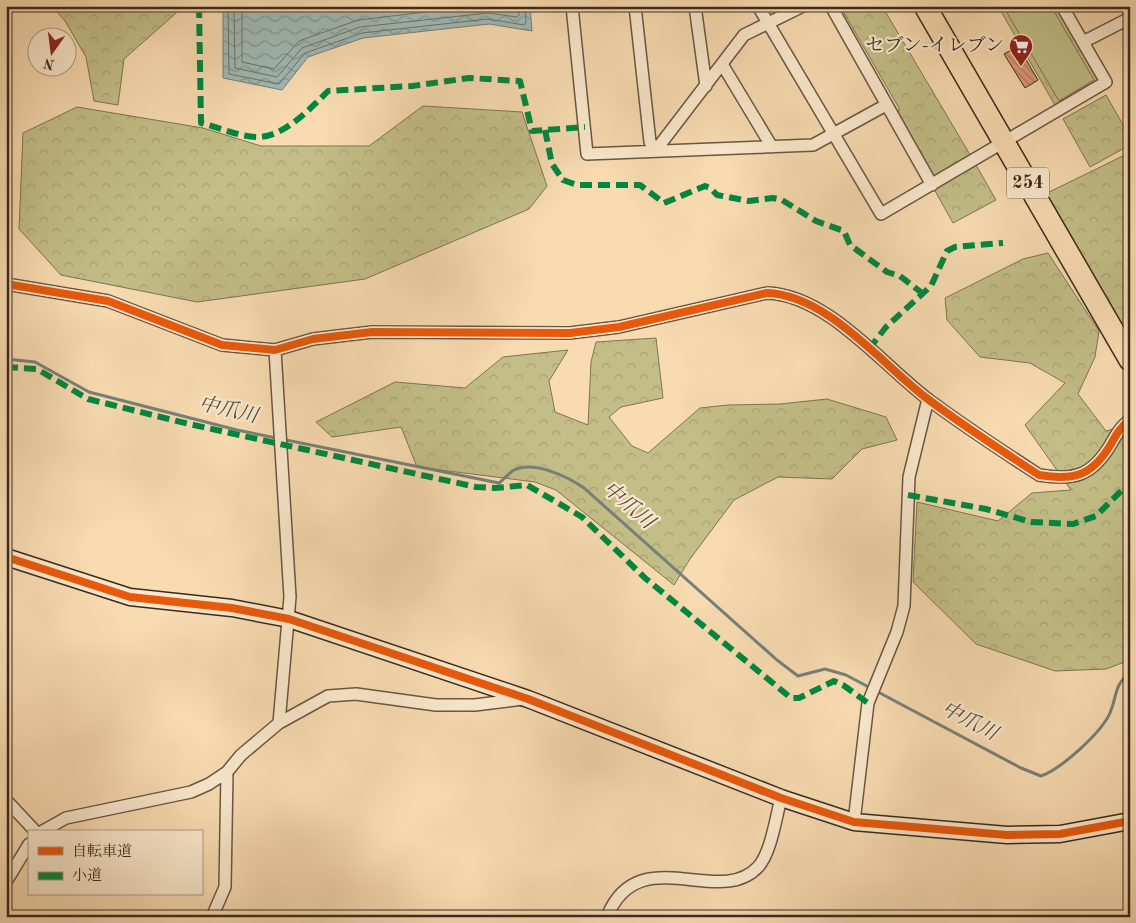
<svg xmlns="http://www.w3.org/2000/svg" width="1136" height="923" viewBox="0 0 1136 923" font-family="'Old Standard TT','Noto Serif JP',serif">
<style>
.forest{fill:url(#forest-crowns);stroke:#7e7453}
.pitch{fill:#c3be87;stroke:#7e7453}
.water{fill:url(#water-waves);stroke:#778079}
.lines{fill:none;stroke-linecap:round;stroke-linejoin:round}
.shore{stroke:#6d726a;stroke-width:1}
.stream{stroke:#778079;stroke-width:3}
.building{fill:url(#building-back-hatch);stroke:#3a2a1f}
.street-casing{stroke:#6a5644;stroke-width:14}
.secondary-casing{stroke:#3a2a1f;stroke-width:19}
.highway-casing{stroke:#3a2a1f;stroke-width:24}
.street{stroke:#fae8cc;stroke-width:11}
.secondary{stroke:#fae8cc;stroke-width:16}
.highway{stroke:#f8dbb1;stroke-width:21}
.quiet{stroke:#00873e;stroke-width:6;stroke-dasharray:12 6;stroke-linecap:butt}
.cycleway-casing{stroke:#fae8cc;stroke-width:11}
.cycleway{stroke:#e8590c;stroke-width:8}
.labels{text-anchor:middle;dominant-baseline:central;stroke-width:4.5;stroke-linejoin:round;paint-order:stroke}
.shield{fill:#fae8cc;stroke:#746353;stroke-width:1}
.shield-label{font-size:18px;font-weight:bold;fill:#3a2a1f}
.poi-label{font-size:19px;fill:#3a2a1f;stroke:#fae8cc;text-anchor:end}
.water-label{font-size:20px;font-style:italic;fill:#544e44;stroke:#fae8cc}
</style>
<defs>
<pattern id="forest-crowns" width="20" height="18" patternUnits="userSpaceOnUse" patternTransform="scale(1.25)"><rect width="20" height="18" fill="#c3be87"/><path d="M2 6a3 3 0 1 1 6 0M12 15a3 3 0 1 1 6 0" fill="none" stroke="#a8a374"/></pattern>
<pattern id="water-waves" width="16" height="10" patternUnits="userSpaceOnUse" patternTransform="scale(1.25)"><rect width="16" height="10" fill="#a0b9b5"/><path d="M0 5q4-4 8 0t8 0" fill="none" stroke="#839793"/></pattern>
<pattern id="building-back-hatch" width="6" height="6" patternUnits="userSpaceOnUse" patternTransform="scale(1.25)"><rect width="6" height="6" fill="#df9c79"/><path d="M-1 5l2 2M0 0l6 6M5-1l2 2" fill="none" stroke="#b67f63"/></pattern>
</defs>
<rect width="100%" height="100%" fill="#f8dbb1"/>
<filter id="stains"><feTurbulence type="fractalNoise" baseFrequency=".004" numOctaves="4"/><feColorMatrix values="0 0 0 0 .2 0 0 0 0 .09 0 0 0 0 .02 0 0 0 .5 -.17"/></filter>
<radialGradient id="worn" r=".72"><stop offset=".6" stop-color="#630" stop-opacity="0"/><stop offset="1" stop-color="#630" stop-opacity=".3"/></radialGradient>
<path class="forest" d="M52 6H184L124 59 118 105 94 101 86 57 65 21Z
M840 6H882L972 158 940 177 932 175 898 116 899 108Z
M998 6H1057L1098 77 1096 82 1056 107Z
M1106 95 1130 137V145L1090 167 1063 119Z
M423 106 522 112 547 186 529 209 365 279 197 302 61 275 19 229 23 133 77 107 203 128 261 146H369Z
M1130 146V344L1043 195 1127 154Z
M976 165 996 200 953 223 934 189Z
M1048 253 1099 331 1095 357 1078 394 1106 431 1130 424V660L1106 669 1055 671 976 644 913 582 917 502 998 521 1032 493 1071 490 1025 425 1065 383 1030 363 980 357 947 320 945 298 1023 259Z
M656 338 663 398 621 407 609 417 632 446 648 453 700 408 728 405 780 404 827 399 886 417 897 440 862 449 832 479 778 477 734 500 690 559 674 585 556 490 535 482 417 467 401 427 332 437 316 422 395 382 465 388 503 357 568 350 549 381 555 412 588 425 591 362 596 342Z"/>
<path class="pitch" d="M1003 6H1051L1094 80 1059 101Z"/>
<path class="water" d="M225 6H530L532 31 489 24 363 38 308 57 282 90 223 78V8Z"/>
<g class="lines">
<path class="shore" d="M228 6 229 74 279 84 305 53 362 33 488 19 524 25 526 22 525 6
M234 6 235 68 277 77 302 48 360 27 488 13 517 17 519 15 518 6
M242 6V62L274 69 299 41 358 20 477 6"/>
<path class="stream" d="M6 359 35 362 89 392 237 430 499 483C504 479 509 473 514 470 534 460 568 477 584 488L777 660 798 676 825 669 846 675 1021 768 1041 776C1061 769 1101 733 1110 713 1118 694 1113 687 1130 672"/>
</g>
<path class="building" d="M1018 46 1038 80 1025 88 1004 54Z"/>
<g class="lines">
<g class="street-casing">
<path id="street" d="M572 6 587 154 813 145 886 105
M635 6 650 142 656 150
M695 6 706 86
M758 6 881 214 1106 82 1062 6
M831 6 932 185
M1083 42 1130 18
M722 64 772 147
M656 150 744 35 803 6
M6 284 108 301 222 345 275 350 313 339 372 332 570 333 619 327 767 293C828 295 882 365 929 400 964 426 1002 451 1039 475 1074 481 1092 476 1111 444 1116 435 1121 426 1130 420
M275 350 290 597 279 723
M6 800 36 832
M854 822 868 703 897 632 904 606 909 477 928 399
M41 832 66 818 191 792 209 784 227 772 241 755 279 723 328 696 356 694 436 705H475L523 699
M6 882 29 844
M212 917 225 887 227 772
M607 917C638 839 719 909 758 867 771 853 776 817 781 798"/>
</g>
<g class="secondary-casing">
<path id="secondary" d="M6 557 130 597 232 608 289 619 528 699 781 798 854 822 1007 835 1060 834 1130 821"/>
</g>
<g class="highway-casing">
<path id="highway" d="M925 6 1130 360"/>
</g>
<use href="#street" class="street"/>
<use href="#secondary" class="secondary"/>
<use href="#highway" class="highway"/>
<path class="quiet" d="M199 6 201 123C218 127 239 137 258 137 284 137 311 108 328 91L412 86 469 78 520 81 532 131 585 127
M545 130 552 164 563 180 577 185H640L664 203 705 186 710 188 717 195 749 201 773 198 782 200 816 221 844 231 850 245 887 272 900 276 922 293
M869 349 886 327 931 286 947 251 955 247 1003 243
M6 367 37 369 88 399 189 424 476 487 495 488 527 485 582 517 645 578 791 698H799L834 681 843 685 868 703
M908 495 986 509 1031 522 1073 524 1096 516 1130 482"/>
<g class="cycleway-casing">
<path id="cycleway" d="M6 284 108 301 222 345 275 350 313 339 372 332 570 333 619 327 767 293C828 295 882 365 929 400 964 426 1002 451 1039 475 1074 481 1092 476 1111 444 1116 435 1121 426 1130 420
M6 557 130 597 232 608 289 619 528 699 781 798 854 822 1007 835 1060 834 1130 821"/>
</g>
<use href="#cycleway" class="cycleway"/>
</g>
<defs>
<g id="supermarket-pin" transform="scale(1.25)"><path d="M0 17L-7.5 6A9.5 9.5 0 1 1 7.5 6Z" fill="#8f2418" stroke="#fae8cc"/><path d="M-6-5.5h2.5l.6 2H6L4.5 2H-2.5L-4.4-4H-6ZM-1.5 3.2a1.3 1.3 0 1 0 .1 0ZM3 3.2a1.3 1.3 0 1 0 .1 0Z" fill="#fff"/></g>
</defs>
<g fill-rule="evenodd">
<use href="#supermarket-pin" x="1021" y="46"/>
</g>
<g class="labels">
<rect class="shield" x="1007" y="167.5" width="42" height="31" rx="4"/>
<g class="shield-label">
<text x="1028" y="183">254</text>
</g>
<g class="poi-label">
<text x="1004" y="46">セブン-イレブン</text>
</g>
<g class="water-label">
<text transform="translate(228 411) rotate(13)">中爪川</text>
<text transform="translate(628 506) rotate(41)">中爪川</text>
<text transform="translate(969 722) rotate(28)">中爪川</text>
</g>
</g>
<rect width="1136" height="923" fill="none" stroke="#f8dbb1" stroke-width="25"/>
<rect x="8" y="8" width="1121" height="908" fill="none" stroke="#3a2a1f" stroke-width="2.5"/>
<rect x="12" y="12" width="1111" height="898" fill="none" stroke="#3a2a1f"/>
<rect x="28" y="830" width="175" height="65" fill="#fae8cc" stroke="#ad9c87"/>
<rect x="38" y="847" width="25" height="8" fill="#e8590c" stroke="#ad9c87"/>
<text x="72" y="856" font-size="15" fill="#3a2a1f">自転車道</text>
<rect x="38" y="872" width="25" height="8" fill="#00873e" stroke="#ad9c87"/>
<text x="72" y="880" font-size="15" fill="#3a2a1f">小道</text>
<g transform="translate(52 52) rotate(194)"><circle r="24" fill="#fae8cc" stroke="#ad9c87"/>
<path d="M0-4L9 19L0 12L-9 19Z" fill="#8f2418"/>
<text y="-8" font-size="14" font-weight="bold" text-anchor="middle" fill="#3a2a1f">N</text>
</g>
<rect width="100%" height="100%" filter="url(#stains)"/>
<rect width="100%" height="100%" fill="url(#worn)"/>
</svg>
